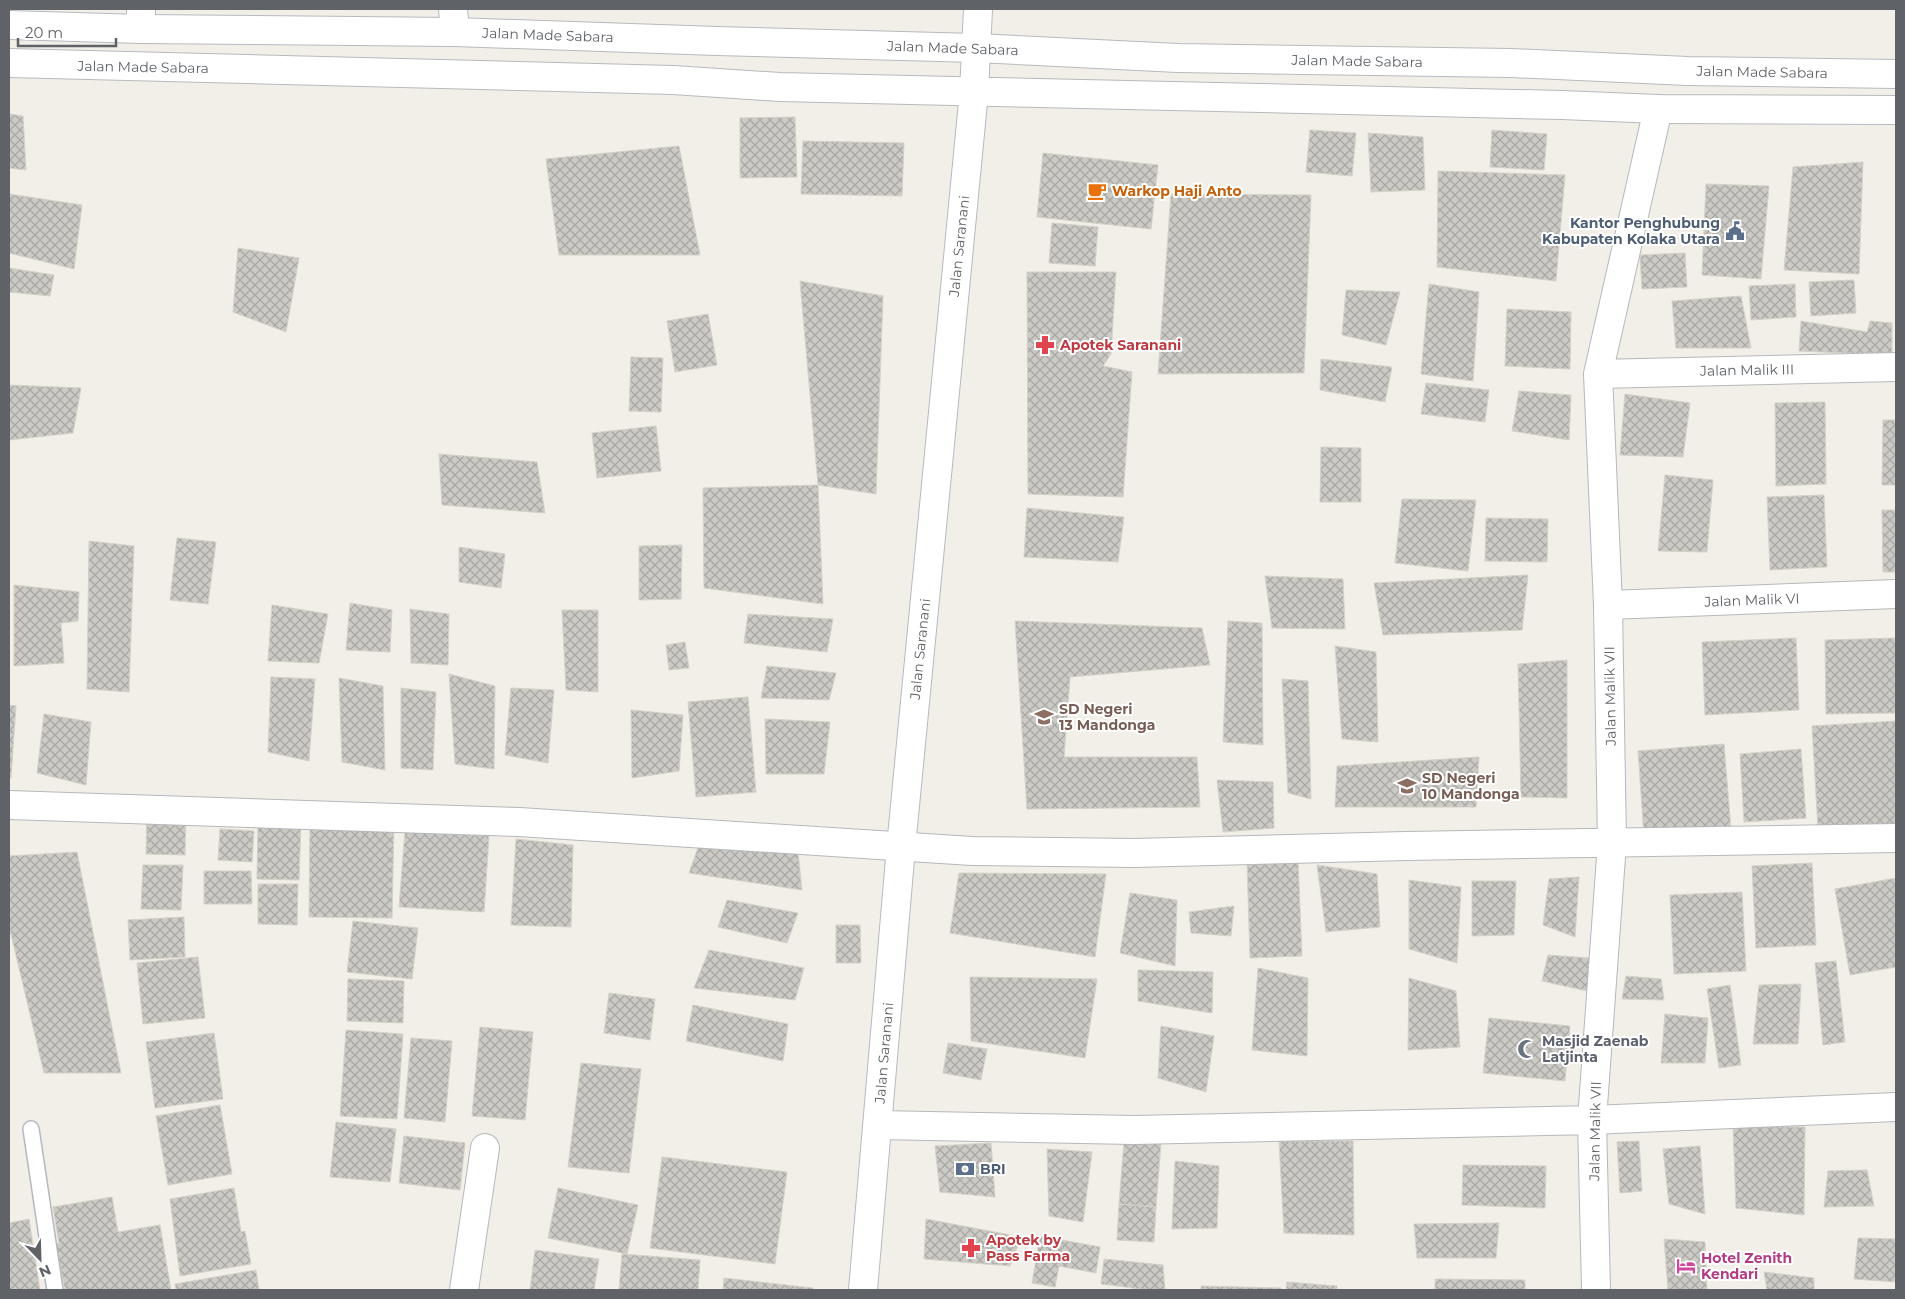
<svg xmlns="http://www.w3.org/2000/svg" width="1905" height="1299" viewBox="0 0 1905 1299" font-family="Montserrat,sans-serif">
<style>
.building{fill:url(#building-cross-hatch);stroke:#d6d1c6}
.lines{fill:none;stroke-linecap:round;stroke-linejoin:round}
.lane-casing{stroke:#b5b8bc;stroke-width:18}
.street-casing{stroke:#b5b8bc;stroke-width:30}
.secondary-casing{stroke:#b6babf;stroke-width:30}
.lane{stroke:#fff;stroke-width:15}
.street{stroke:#fff;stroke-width:28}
.secondary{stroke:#fff;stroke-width:28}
.labels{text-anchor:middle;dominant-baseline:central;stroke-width:4;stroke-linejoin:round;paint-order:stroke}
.street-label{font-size:14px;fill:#5f6368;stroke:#fff}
.food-label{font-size:14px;font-weight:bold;fill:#c56008;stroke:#fff;text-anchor:start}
.service-label{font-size:14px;font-weight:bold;fill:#4e5e75;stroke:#fff;text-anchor:end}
.health-label{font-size:14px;font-weight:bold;fill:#be3a42;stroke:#fff;text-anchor:start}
.education-label{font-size:14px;font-weight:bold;fill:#785e54;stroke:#fff;text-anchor:start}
.worship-label{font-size:14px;font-weight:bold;fill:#5b616d;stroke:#fff;text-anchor:start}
.hotel-label{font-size:14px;font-weight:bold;fill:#b23c85;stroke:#fff;text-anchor:start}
</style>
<defs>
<pattern id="building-cross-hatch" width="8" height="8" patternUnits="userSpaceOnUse" patternTransform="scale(1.25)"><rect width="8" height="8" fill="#cccac5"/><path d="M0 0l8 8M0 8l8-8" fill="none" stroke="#a9a8a4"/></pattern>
</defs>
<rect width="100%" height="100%" fill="#f1efe8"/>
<path class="building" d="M9 114 23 116 26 170 9 168Z
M795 117 797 177 740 178V118Z
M1310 130 1356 133 1352 176 1306 172Z
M1492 130 1547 134 1544 170 1490 167Z
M1368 133 1423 137 1425 190 1371 192Z
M803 141 904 143 902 196 801 194Z
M679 146 700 255H559L546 159Z
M1043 153 1158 165 1151 229 1037 217Z
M1863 162 1859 274 1784 270 1793 167Z
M1438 171 1565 175 1556 281 1437 267Z
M1706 184 1769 186 1761 279 1702 275Z
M9 194 82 205 74 269 9 253Z
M1171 194 1311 195 1304 373 1158 374Z
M1052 223 1098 227 1095 266 1049 263Z
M238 248 299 258 286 332 233 312Z
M1685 253 1687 287 1642 289 1640 255Z
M9 268 54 275 50 296 9 292Z
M1027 272H1116L1111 354 1103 366 1132 372 1123 497 1028 494Z
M1854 280 1856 313 1811 316 1809 282Z
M800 281 883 296 876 494 818 485Z
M1429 284 1479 292 1473 381 1421 374Z
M1795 284 1796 317 1751 320 1749 286Z
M1346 290 1400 292 1386 345 1342 335Z
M1741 296 1751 348H1676L1672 301Z
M1507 309 1571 312 1570 369 1505 366Z
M708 314 717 365 675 372 667 321Z
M1801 321 1867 332 1870 321 1892 323V355L1799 351Z
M631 357 663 358 661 412 629 411Z
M1321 359 1392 367 1385 402 1320 390Z
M1426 383 1489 390 1485 422 1421 414Z
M9 385 81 388 73 433 9 440Z
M1519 391 1571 395 1569 440 1512 431Z
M1625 394 1690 403 1683 457 1620 455Z
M1825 402 1826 484 1776 486 1775 403Z
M1883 420H1896V485H1882Z
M656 426 661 471 597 478 592 433Z
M1321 447 1361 448V502H1320Z
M439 454 537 462 545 513 442 505Z
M1665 475 1713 480 1707 552 1658 551Z
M818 485 823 604 704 588 703 488Z
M1824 495 1827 567 1770 570 1767 497Z
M1402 499 1476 500 1468 571 1395 563Z
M1027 508 1124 517 1118 562 1024 557Z
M1882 510H1896V572H1883Z
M1486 518 1548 519 1547 562 1485 561Z
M177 538 216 542 208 604 170 600Z
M89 541 134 546 129 692 87 689Z
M682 545 681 599 639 600V546Z
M459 547 505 554 501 588 459 582Z
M1528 575 1522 630 1383 635 1374 583Z
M1265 576 1343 579 1345 629 1272 628Z
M14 585 79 592 78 621 61 623 64 663 14 666Z
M350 603 392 610 390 652 346 650Z
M272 605 328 614 319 663 268 661Z
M410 609 449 614 448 665 411 663Z
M562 610H598V692L566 690Z
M748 614 833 619 827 652 744 643Z
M1015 621 1202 628 1210 665 1070 677 1064 757H1197L1200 807 1027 809Z
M1228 621 1262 623 1263 745 1223 742Z
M1796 638 1799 710 1705 715 1702 642Z
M1896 638V713L1826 714 1825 640Z
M685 642 689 668 669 670 666 645Z
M1335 646 1376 652 1378 742 1342 739Z
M1567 660V798L1521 797 1518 664Z
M767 666 836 673 829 700 761 698Z
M449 674 495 686 494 769 455 764Z
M271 677 315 679 309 761 268 752Z
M339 678 383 686 385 770 342 762Z
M1282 679 1308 681 1311 799 1288 793Z
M401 688 436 692 433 770 401 768Z
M511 688 554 690 548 763 505 755Z
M748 697 756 792 696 797 688 702Z
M9 705 16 706 11 778 9 777Z
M631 710 683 715 679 771 632 778Z
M44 714 91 722 86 785 37 773Z
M765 719 830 722 824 774H766Z
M1896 721V824L1818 829 1812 726Z
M1724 744 1731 829 1644 836 1638 751Z
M1801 749 1806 818 1744 822 1740 754Z
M1479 757 1476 807H1335L1337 766Z
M1217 780 1273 782 1274 828 1223 832Z
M147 812 186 814 185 855 146 854Z
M310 821 394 822 392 918 309 917Z
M258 822 301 823 299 880 257 879Z
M220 829 254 831 252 862 218 860Z
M405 831 489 836 484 912 399 907Z
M516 839 573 845 571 927 511 925Z
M700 842 798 852 802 890 689 873Z
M77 852 121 1073H44L9 926V856Z
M1298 860 1302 956 1250 958 1247 862Z
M1812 863 1816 945 1756 948 1752 866Z
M143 865H183L181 910 141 909Z
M1317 865 1377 874 1380 927 1326 932Z
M204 871H251L252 904H204Z
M959 873 1106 874 1095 957 950 933Z
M1579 877 1575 937 1543 925 1549 879Z
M1896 878V967L1850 975 1835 889Z
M1409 880 1461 887 1457 963 1409 949Z
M1472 881H1516L1514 935 1472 936Z
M258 884H298L297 925 258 924Z
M1742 892 1746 971 1674 974 1670 895Z
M1130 893 1177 900 1175 966 1120 953Z
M727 900 798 913 787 943 718 927Z
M1234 906 1231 936 1191 933 1189 912Z
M184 917 185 957 130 960 128 920Z
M353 921 418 928 412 979 347 972Z
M836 925H860L861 963H836Z
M709 950 804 968 795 1000 694 988Z
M1548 955 1590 958 1587 991 1542 981Z
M198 957 205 1018 143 1024 137 963Z
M1836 961 1845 1042 1823 1045 1815 963Z
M1258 968 1308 978 1307 1056 1252 1050Z
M1138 970 1213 972 1212 1013 1138 1001Z
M1626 976 1661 979 1664 1000 1622 999Z
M970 977 1097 979 1085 1058 971 1041Z
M1409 978 1456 991 1460 1047 1408 1050Z
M348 979 404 981 403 1023 347 1021Z
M1801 984 1798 1044H1753L1759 985Z
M1730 985 1741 1065 1719 1068 1707 989Z
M609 993 655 999 650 1040 604 1033Z
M693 1005 788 1024 783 1061 686 1041Z
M1665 1014 1708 1018 1705 1063H1661Z
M1489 1018 1570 1026 1565 1081 1483 1073Z
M1161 1026 1214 1036 1206 1092 1158 1078Z
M480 1027 533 1032 525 1120 472 1116Z
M346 1030 403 1034 397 1119 340 1116Z
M214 1033 223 1099 155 1108 146 1042Z
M411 1038 452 1041 445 1122 404 1118Z
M948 1043 987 1049 981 1080 943 1073Z
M581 1063 641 1069 629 1173 568 1167Z
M220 1105 232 1174 168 1185 156 1116Z
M336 1122 396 1129 390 1182 330 1177Z
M1733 1126 1805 1127 1804 1215 1736 1208Z
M404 1136 465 1143 460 1190 399 1183Z
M1124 1141 1161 1143 1156 1207 1119 1204Z
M1279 1141H1353L1354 1235 1284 1233Z
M1639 1141 1642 1191 1620 1193 1617 1142Z
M991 1143 995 1197 940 1192 935 1146Z
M1700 1146 1705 1214 1669 1204 1663 1149Z
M1047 1149 1092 1152 1083 1222 1049 1216Z
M662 1157 787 1172 775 1264 650 1248Z
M1175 1161 1219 1166 1217 1228 1172 1229Z
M1463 1165 1546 1166 1545 1208 1462 1205Z
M1867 1170 1874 1206 1824 1207 1828 1171Z
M234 1188 241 1232 245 1231 251 1264 180 1276 170 1199Z
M558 1188 638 1205 627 1254 548 1238Z
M112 1197 118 1232 160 1225 171 1290H65L56 1244 59 1243 53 1207Z
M1119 1204 1156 1207 1154 1242 1117 1240Z
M29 1219 40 1290H9V1223Z
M926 1219 1021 1237 1010 1266 924 1259Z
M1499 1223 1496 1258H1417L1414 1224Z
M1040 1236 1100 1247 1096 1273 1059 1266 1055 1287 1032 1283Z
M1858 1238 1896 1239V1282L1854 1279Z
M1664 1239 1705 1242 1707 1290H1668Z
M535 1250 599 1259 594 1290H530Z
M622 1254 700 1260 698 1290H619Z
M1104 1259 1163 1265 1165 1290H1149L1101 1284Z
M256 1270 259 1290H176L175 1284Z
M1764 1272 1814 1278V1290H1767Z
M724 1278 813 1288V1290H723Z
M1435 1279 1525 1280V1290H1435Z
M1287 1282 1337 1286V1290H1286Z
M1201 1286 1281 1288V1290H1201Z"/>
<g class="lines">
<g class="lane-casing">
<path id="lane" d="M31 1129 55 1290"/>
</g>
<g class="street-casing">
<path id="street" d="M453 9 455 32
M141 29V9
M1598 374 1896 367
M1608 605 1896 594
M9 805 519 822 972 851 1133 853 1406 846 1896 838
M878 1125 1134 1130 1592 1120 1896 1107
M464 1290 485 1148
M1596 1290 1592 1120 1612 843 1608 605 1598 374 1658 109"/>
</g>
<g class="secondary-casing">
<path id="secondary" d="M9 25 141 29 455 32 717 41 976 48 1178 58 1511 63 1687 71 1896 74
M9 63 673 80 780 87 1562 105 1658 109 1896 110
M863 1290 901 847 974 92 978 9"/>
</g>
<use href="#lane" class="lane"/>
<use href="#street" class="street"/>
<use href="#secondary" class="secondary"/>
</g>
<defs>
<g id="cafe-bare" transform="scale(1.5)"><path d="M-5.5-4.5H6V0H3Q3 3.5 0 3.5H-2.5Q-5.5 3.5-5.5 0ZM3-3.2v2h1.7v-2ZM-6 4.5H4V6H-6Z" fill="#e8710a" stroke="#fff" stroke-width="2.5" paint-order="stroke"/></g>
<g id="civic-bare" transform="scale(1.5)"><path d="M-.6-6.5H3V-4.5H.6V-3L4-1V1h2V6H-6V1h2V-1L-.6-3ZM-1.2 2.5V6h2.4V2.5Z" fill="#5c6f8a" stroke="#fff" stroke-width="2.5" paint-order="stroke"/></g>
<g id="pharmacy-bare" transform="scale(1.5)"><path d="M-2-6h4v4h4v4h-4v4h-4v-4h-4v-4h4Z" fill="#e0444e" stroke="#fff" stroke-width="2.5" paint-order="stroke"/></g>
<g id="school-bare" transform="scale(1.5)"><path d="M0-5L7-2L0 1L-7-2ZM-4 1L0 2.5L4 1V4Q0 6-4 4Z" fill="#8d6e63" stroke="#fff" stroke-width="2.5" paint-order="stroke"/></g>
<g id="mosque-bare" transform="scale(1.5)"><path d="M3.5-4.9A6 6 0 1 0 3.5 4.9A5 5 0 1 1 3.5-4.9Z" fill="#6b7280" stroke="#fff" stroke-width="2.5" paint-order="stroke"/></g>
<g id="bank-bare" transform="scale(1.5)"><path d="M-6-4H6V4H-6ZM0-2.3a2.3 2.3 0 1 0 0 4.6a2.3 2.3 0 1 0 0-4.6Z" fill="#5c6f8a" stroke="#fff" stroke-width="2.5" paint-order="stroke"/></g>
<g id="hotel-bare" transform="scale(1.5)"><path d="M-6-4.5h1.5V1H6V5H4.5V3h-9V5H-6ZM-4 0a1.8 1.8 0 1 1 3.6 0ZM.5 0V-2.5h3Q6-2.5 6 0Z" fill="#d1479c" stroke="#fff" stroke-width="2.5" paint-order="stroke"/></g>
</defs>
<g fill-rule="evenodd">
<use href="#cafe-bare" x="1097" y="191"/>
<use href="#civic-bare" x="1735" y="231"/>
<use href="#pharmacy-bare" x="1045" y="345"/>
<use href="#school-bare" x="1044" y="717"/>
<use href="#school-bare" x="1407" y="786"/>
<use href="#mosque-bare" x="1527" y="1049"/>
<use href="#bank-bare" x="965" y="1169"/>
<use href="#pharmacy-bare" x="971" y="1248"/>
<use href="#hotel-bare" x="1686" y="1266"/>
</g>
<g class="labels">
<g class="street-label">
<text transform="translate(548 35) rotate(2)">Jalan Made Sabara</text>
<text transform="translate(953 48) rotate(2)">Jalan Made Sabara</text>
<text transform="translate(1357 61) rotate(1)">Jalan Made Sabara</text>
<text transform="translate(143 67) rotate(1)">Jalan Made Sabara</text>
<text transform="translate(1762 72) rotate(1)">Jalan Made Sabara</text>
<text transform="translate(959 246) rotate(-84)">Jalan Saranani</text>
<text transform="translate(1747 370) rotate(-1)">Jalan Malik III</text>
<text transform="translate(1752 600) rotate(-2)">Jalan Malik VI</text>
<text transform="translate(920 649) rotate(-84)">Jalan Saranani</text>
<text transform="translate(1610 696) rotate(-91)">Jalan Malik VII</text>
<text transform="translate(884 1053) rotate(-85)">Jalan Saranani</text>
<text transform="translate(1595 1131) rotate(-89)">Jalan Malik VII</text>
</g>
<g class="food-label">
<text x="1112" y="191">Warkop Haji Anto</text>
</g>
<g class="service-label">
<text x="1720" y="223">Kantor Penghubung<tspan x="1720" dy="16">Kabupaten Kolaka Utara</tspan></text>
<text x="980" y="1169" text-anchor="start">BRI</text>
</g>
<g class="health-label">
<text x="1060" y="345">Apotek Saranani</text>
<text x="986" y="1240">Apotek by<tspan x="986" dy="16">Pass Farma</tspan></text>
</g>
<g class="education-label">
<text x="1059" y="709">SD Negeri<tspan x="1059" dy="16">13 Mandonga</tspan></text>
<text x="1422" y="778">SD Negeri<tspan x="1422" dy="16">10 Mandonga</tspan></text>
</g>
<g class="worship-label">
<text x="1542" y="1041">Masjid Zaenab<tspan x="1542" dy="16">Latjinta</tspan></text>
</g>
<g class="hotel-label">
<text x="1701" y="1258">Hotel Zenith<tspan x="1701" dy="16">Kendari</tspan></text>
</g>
</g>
<rect width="1905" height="1299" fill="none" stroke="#5f6368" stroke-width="20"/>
<g transform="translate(40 1259) rotate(157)" stroke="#ffffff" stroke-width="4" paint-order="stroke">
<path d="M0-4L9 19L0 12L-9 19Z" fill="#5f6368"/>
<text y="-8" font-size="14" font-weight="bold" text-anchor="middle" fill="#5f6368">N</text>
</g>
<path d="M18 38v8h98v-8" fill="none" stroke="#5f6368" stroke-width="2.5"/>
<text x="25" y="38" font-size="15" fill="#5f6368" stroke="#ffffff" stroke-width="4" paint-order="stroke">20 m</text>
</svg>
